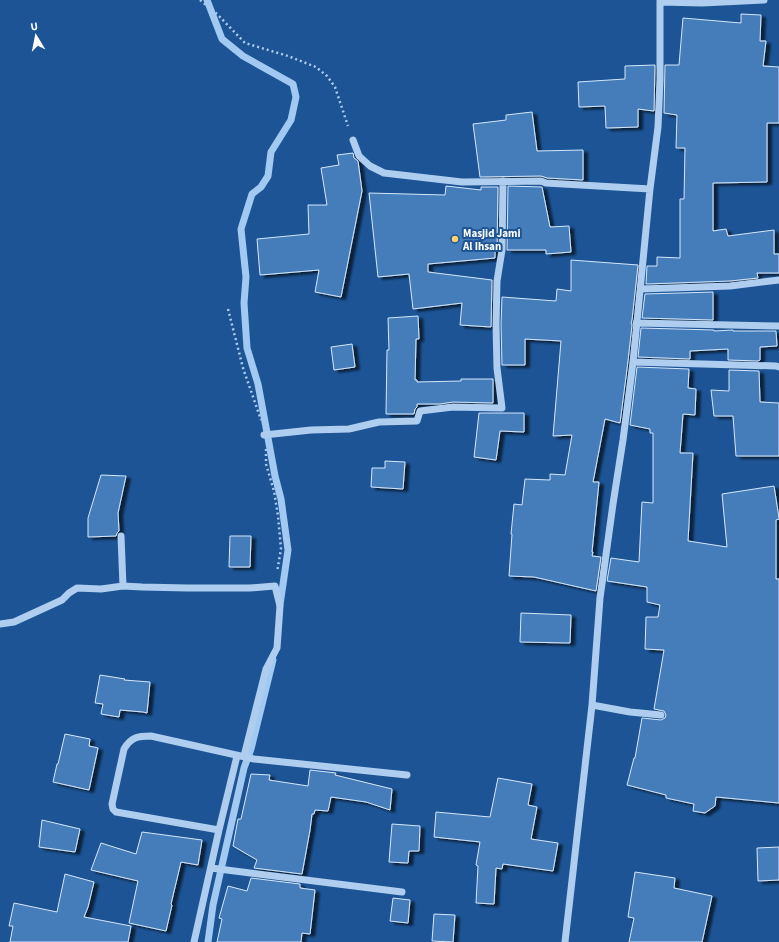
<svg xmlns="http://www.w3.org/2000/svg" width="779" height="942" viewBox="0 0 779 942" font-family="'Source Sans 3',sans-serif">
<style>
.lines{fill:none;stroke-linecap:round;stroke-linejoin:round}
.stream{stroke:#a1c9f1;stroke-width:7}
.building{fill:#447dbb;stroke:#d5e7fb;filter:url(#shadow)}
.path{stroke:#aecdef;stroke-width:2.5;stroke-dasharray:2 3;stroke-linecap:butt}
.minor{stroke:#aecdef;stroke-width:7}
.poi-dot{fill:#ffd06c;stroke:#1c5495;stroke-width:1.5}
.labels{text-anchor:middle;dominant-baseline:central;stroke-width:4;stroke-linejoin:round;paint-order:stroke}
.poi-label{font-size:11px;font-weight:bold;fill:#fff;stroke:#1c5495;text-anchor:start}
</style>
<defs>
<filter id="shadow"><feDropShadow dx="4.5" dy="2.5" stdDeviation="1" flood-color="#0009"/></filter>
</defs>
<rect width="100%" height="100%" fill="#1c5495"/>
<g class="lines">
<path class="stream" d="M207 0 222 39 243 56 293 84 296 97 291 120 271 152 268 176 261 187 252 194 241 229 246 277 244 303 247 348 258 384 275 476 281 499 288 550 280 605
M208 942 213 905 244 768 251 749 273 660"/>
</g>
<path class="building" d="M741 14 761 15 760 41H766L763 66 779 67V123H767V182L713 183V231L726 229 728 236 774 230V254H779V273H757L758 278 730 281 646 284 647 266H657V257L680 258V199H684L685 148H676L677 115 664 113 665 65H679L683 18 741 23Z
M655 65 654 111 638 109V127L606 128 605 106 579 107 578 82 625 79V66Z
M532 112 537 151 583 150V180L547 178 541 176 480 177 473 124 506 120V115Z
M353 153 354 158 358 161 362 191 341 297 315 292 319 270 260 275 257 239 309 234 308 205H327L321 168 339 165 337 155Z
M446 186 481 190V187H498L497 250H495V258L428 264V272L492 280 491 327 460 325 462 303 413 309 409 274 378 277 369 193 445 195Z
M508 186 542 187 550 227 569 226 571 252 546 254V250H507Z
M571 260 638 265 632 320 631 323 632 325 628 361 620 423 605 419 593 482H599L592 552H593L592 556 601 557 596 591 534 577 509 576 512 534H511L514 504 522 505 525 479 550 480V474L565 475 572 435 553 436 561 341 525 339V365H502L501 324 502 297 556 301 557 289 571 291Z
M713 292V320L642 318 645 294Z
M418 316 419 339H416L415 380H417V382L461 381V379H493V403L453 402 440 404H417V407L415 409 414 414H386L387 350H389L388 318Z
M641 328 714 330V331L733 330V331H776L777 346 760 347V360L758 361 728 360V349L690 351V359L638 357Z
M352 344 355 367 334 370 331 347Z
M637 367 689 369 688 388 696 389 695 415 683 414 680 453H693L688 541 727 547 722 494 774 486 779 518V519L776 520V579H779V803L716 797 715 806 705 813 693 811 694 804 666 798V795L627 785 634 758H635L642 718 661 720 665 718 666 715 664 711 654 709 664 650 645 649 646 617H658L660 605 647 602V587L607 581 611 558 639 562 642 502 653 503V433H650V429L630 425Z
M729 370 759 371 760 402 779 403V456H736L733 416H714L711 390 729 391Z
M479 413H524V432L500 431 496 460 474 457Z
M385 461 405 462 403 489 371 487 372 468H385Z
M101 475 126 476 118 513 119 531 117 533 116 536 88 537V518Z
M230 536H251L250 567H229Z
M521 613 571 615 570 643 520 642Z
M100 675 125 679 124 680 150 682 147 713 143 712 120 710 119 717 101 714 103 704 95 703Z
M65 734 90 739 89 746 98 748 89 790 53 782 57 764H58Z
M310 770 336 773 335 775 392 789 390 810 366 802 331 797 328 811 315 810 314 814H312L310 830 302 874 254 868 257 860 233 846 238 819H241L251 774 270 775 269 780 308 786Z
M498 778 532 784 528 805 537 807 531 839 558 843 553 871 503 864 502 869 496 868 494 904 476 903 478 866 476 865 480 842 434 837 436 812 490 817Z
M42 820 80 829 75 852 39 847Z
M392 824 420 826 419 851H409L408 863 389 862Z
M142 832 202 840 198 865 181 862 171 904 172 905 166 931 129 923 138 881 91 870 101 843 136 854Z
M779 847V880L758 881 757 848Z
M635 872 675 878 674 888 712 896 702 942H629L634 918 628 917Z
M65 874 94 882 88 907 84 917 131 926 128 942H10L13 926H9L14 903 57 912Z
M251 878 300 884V888L315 890 310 934 302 933 301 942H217L222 919 219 918 228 886 247 891Z
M393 898 410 900 408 923 390 921Z
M434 914 455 915 453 942 432 941Z"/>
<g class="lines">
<path class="path" d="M200 0 217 14 245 43 288 56 316 67 327 76 335 87 348 126
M228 309 243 368 261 420
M266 449V464L274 491 278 516 281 549 277 572"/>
<path class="minor" d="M660 2 702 3 764 0
M353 140 359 156 370 166 384 173 462 182 541 181 546 183 650 189
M641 289 730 286 779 280
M636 323 779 326
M633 362 776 366 779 367
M264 435 311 430 349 429 379 422 417 421 420 411 453 407 502 408 497 368 496 324 497 281 502 250 503 181
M121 536 123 586
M0 624 14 622 62 600 69 593 77 588 101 589 123 586 142 587 187 588H250L275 586 280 606 277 648 266 669 244 756
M592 705 630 712 661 715
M219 830 116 812 113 809 112 804 124 749C131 737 138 736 151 736L254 759 407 775
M211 868 402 892
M194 942 219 830 237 756
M565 942 592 705 600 598 613 504 623 440 633 362 650 189 658 127 660 79V0"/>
</g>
<circle class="poi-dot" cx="455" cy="239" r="4"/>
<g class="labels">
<g class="poi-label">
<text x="463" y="233">Masjid Jami<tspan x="463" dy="13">Al Ihsan</tspan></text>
</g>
</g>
<g transform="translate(36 36) rotate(350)" stroke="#1c5495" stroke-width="3" paint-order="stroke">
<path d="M0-3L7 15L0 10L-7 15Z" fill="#ffffff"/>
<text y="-6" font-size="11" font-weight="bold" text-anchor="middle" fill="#ffffff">U</text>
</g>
</svg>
